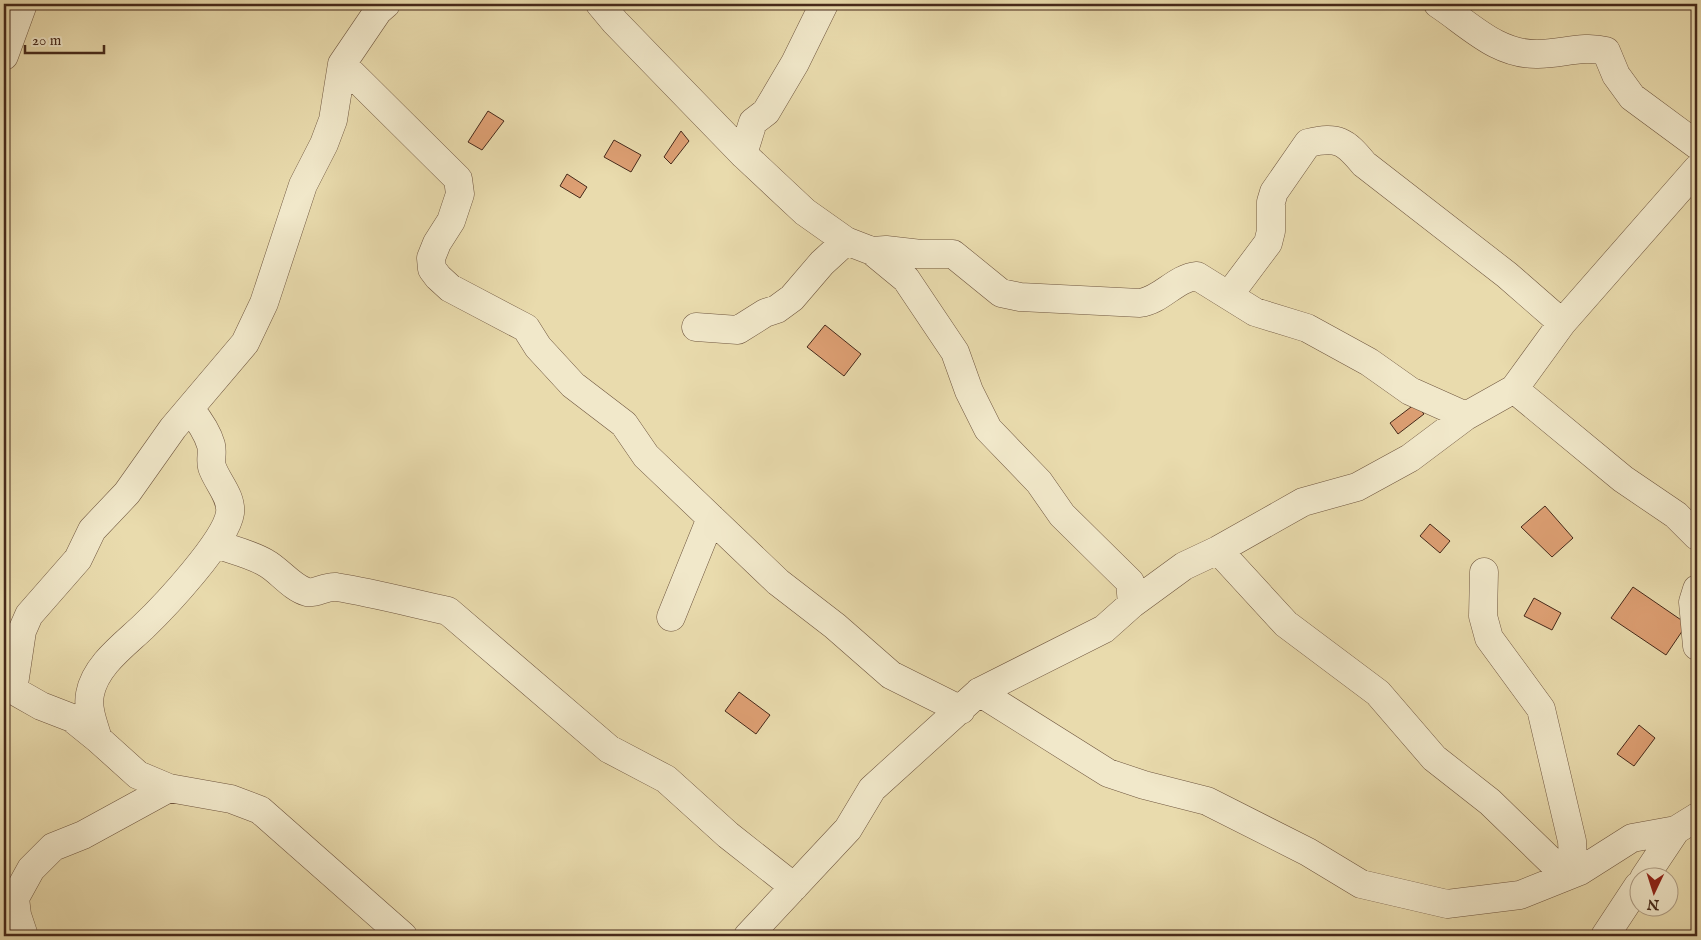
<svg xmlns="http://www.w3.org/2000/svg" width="1701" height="940" viewBox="0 0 1701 940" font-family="'IM FELL English',serif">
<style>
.building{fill:#dd9f73;stroke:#46291a}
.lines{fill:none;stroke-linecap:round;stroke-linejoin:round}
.minor-casing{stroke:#6f563f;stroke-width:29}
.minor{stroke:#f1e8ca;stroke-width:28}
</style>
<rect width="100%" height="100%" fill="#e9dbad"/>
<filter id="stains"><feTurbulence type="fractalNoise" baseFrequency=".004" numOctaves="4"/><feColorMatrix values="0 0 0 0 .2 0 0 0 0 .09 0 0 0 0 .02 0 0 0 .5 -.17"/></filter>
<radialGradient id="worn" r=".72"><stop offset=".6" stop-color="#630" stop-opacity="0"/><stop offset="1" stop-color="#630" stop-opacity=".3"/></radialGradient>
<path class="building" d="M488 111 504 121 482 150 468 142Z
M681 131 689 141 671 164 664 157Z
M614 140 641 155 631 172 604 157Z
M567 174 587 187 580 198 560 186Z
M825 325 861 354 844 376 807 347Z
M1415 404 1424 414 1398 434 1390 423Z
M1545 506 1573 538 1552 557 1521 527Z
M1430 524 1450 541 1440 553 1420 536Z
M1633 587 1687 624 1666 655 1611 618Z
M1534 598 1561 613 1552 630 1524 616Z
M739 692 770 715 756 734 725 711Z
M1639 725 1655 738 1634 766 1617 754Z"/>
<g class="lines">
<g class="minor-casing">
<path id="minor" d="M600 4 615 22 743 154 805 212 846 241 872 251 906 279 955 352 969 391 988 429 1039 482 1062 515 1130 582 1132 604
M1438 4C1470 25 1497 55 1538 54 1562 54 1583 45 1606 51L1616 75 1632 97 1697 145
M4 56 23 4
M342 64 458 179 460 194 451 221 437 243 431 258 432 269 438 277 450 288 526 328 538 347 573 385 624 424 646 456 778 582 835 626 891 675 961 710
M743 154 753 122 766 112 795 63 824 4
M872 251 886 250 921 254H953L1001 293 1020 297 1140 303C1162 300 1175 278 1197 276L1255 312 1307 328 1369 362 1410 391 1466 416
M1229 295 1268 243 1271 231V202L1274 192 1308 143C1338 136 1345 141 1364 164L1507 275 1562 323
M696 327 738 330 765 313 777 309 792 298 822 263 846 241
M1514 389 1623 479 1676 515 1697 536
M216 544C232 550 251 554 266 563 279 570 292 588 307 592 316 594 325 586 336 587 374 593 411 603 448 611L609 749 666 779 728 835 794 887
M1218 550 1286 624 1378 693 1434 758 1490 802 1554 864 1564 869 1569 868 1573 860
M1484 572 1483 616 1489 638 1541 709 1572 841 1573 860 1580 871
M1697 589 1693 602 1697 646
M671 617 711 518
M4 685 41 706 72 718 98 739 138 775 169 788 231 799 260 810 403 936
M13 691 22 631 29 615 78 559 92 530 127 493 173 428 245 343 264 303 303 185 324 144 333 120 342 64 378 11 386 4
M979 692 1108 773 1144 785 1207 801 1308 852 1361 884 1447 904 1520 895 1580 871 1632 838 1676 830 1697 817
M98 739C94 725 87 709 90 694 95 666 124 645 143 627 165 606 226 541 230 513 232 496 217 482 212 467 210 460 213 452 211 445 207 431 199 420 190 409
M1644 878 1676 830
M24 936 17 915 15 898 31 869 53 847 83 835 169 788
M748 936 848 829 872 789 979 692 1104 629 1132 604 1184 566 1218 550 1303 502 1357 487 1410 458 1466 416 1514 389 1562 323 1697 169
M1605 936 1638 886"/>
</g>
<use href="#minor" class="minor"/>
</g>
<rect width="1701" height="940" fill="none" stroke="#e9dbad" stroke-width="20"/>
<rect x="5" y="5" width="1691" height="930" fill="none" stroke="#46291a" stroke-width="2.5"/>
<rect x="10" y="10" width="1681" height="920" fill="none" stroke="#46291a"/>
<g transform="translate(1654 892) rotate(184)"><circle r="24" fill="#f1e8ca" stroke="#ad9c84"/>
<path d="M0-4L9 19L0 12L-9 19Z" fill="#8f2418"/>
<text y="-8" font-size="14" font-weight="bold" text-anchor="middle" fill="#46291a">N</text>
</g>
<path d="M25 45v8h79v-8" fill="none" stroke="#46291a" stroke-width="2.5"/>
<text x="32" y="45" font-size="15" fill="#46291a" stroke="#f1e8ca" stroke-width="4" paint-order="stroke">20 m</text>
<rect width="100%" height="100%" filter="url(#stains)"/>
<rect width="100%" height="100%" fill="url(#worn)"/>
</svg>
